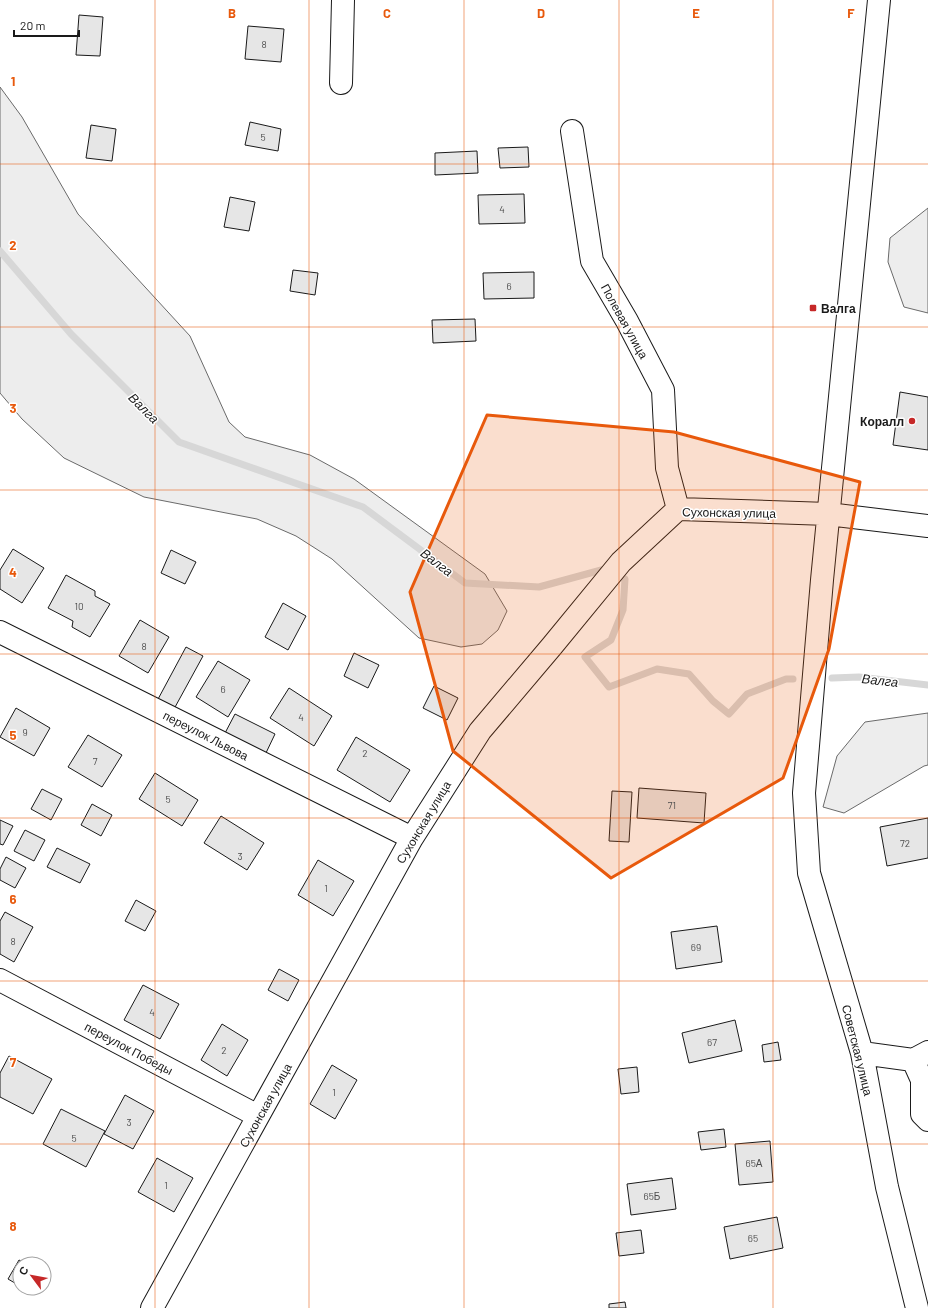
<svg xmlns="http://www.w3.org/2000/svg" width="928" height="1308" viewBox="0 0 928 1308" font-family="Barlow,sans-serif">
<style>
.built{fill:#ededed;stroke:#6a6a6a}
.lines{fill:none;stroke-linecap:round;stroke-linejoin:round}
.stream{stroke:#d7d7d7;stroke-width:7}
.building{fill:#e6e6e6;stroke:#1a1a1a}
.minor-casing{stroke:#1a1a1a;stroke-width:24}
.minor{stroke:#fff;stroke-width:22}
.marked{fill:#e8590c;fill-opacity:0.2;stroke:#e8590c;stroke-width:3;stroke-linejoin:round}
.grid{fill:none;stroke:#e8590c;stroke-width:1;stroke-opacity:0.55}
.poi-dot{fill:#c62828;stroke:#fff;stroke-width:1.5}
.labels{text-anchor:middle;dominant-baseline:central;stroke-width:3;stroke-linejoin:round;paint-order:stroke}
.number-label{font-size:10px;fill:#4d4d4d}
.poi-label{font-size:12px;font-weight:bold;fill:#1a1a1a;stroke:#fff;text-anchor:start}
.street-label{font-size:12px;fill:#1a1a1a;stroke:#fff}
.water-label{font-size:13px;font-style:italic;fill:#1a1a1a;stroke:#fff}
.grid-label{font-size:13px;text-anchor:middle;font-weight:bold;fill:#e8590c;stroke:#fff;stroke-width:3;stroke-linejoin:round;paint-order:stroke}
</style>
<rect width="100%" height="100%" fill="#fff"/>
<path class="built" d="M0 87 22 117 78 214 190 336 229 422 245 437 310 455 354 479 485 574 507 611 498 630 482 644 461 647 419 638 332 559 296 536 257 519 144 497 64 458 22 419 0 393Z
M928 208V313L904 307 888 262 890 238Z
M928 713V765L924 766 844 813 823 807 837 756 865 722Z"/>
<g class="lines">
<path class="stream" d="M0 251 71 334 179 442 363 507 465 583 539 587 605 569 625 579 623 610 611 640 585 657 609 687 657 669 689 674 713 701 729 714 747 694 786 679H793
M832 678 859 677 928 685"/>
</g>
<path class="building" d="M79 15 103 17 100 56 76 55Z
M248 26 284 29 281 62 245 59Z
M250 122 281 129 278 151 245 145Z
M91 125 116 129 112 161 86 158Z
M528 147 529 167 500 168 498 148Z
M477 151 478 173 435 175V153Z
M524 194 525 223 479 224 478 195Z
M230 197 255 202 249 231 224 227Z
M293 270 318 273 315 295 290 291Z
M534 272V298L484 299 483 273Z
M475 319 476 341 433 343 432 320Z
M900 392 928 397V450L893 445Z
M13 549 44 568 22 603 0 589V570Z
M171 550 196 562 185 584 161 573Z
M66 575 95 591V596L110 604 90 637 72 627 73 621 48 608Z
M283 603 306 616 288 650 265 637Z
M140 620 169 637 148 673 119 656Z
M186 647 203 656 174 709 157 701Z
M354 653 379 665 368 688 344 676Z
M218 661 250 680 228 717 196 697Z
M434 686 458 698 447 720 423 708Z
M289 688 332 716 314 746 270 718Z
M16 708 50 728 34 756 0 737Z
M235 714 275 734 265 755 224 735Z
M88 735 122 755 102 787 68 767Z
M356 737 410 770 390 802 337 770Z
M155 773 198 800 182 826 139 799Z
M639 788 706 793 704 823 637 818Z
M42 789 62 799 51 820 31 809Z
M612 791 632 792 629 842 609 841Z
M92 804 112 815 101 836 81 825Z
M221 816 264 843 247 870 204 843Z
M928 818V858L887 866 880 827Z
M0 820 13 826 3 845 0 844Z
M25 830 45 840 34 861 14 851Z
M57 848 90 864 80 883 47 867Z
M6 857 26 868 15 888 0 880V869Z
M318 860 354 881 333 916 298 895Z
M136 900 156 911 145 931 125 921Z
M5 912 33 927 14 962 0 954V921Z
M717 926 722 962 676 969 671 932Z
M279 969 299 980 288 1001 268 990Z
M143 985 179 1004 160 1039 124 1020Z
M735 1020 742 1051 689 1063 682 1033Z
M222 1024 248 1040 227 1076 201 1060Z
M778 1042 781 1060 764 1062 762 1045Z
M9 1056 52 1079 33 1114 0 1097V1073Z
M332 1065 357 1080 335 1119 310 1104Z
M637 1067 639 1092 621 1094 618 1069Z
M125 1095 154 1111 133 1149 104 1134Z
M61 1109 105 1131 86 1167 43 1144Z
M724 1129 726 1147 701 1150 698 1132Z
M770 1141 773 1182 739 1185 735 1144Z
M157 1158 193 1178 174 1212 138 1192Z
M672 1178 676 1209 631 1215 627 1184Z
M777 1217 783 1248 730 1259 724 1227Z
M641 1230 644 1253 619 1256 616 1233Z
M19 1260 27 1264H20V1286L8 1279Z
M625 1302 626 1308H609V1304Z"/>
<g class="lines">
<g class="minor-casing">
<path id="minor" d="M879 0 822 580 804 793 809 873 862 1053 887 1187 917 1308
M341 83 343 0
M572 131 592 261 627 321 663 390 667 468 678 509
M0 632 412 838
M0 980 258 1116
M862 1053 913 1060 928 1052
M913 1060 922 1080V1114L928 1120
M152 1308 412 838 480 731 552 646 621 562 678 509 828 514 928 526"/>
</g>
<use href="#minor" class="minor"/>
</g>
<path class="marked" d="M487 415 674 432 860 482 829 649 783 778 611 878 453 751 410 592Z"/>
<path class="grid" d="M155 0V1308M309 0V1308M464 0V1308M619 0V1308M773 0V1308M0 164H928M0 327H928M0 490H928M0 654H928M0 818H928M0 981H928M0 1144H928"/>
<g class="poi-dot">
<rect x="809" y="304" width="8" height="8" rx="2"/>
<circle cx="912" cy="421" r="4"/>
</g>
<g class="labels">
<g class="number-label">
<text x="264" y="44">8</text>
<text x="263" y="137">5</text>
<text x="502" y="209">4</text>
<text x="509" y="286">6</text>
<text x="79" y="606">10</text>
<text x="144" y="646">8</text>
<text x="223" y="689">6</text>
<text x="301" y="717">4</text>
<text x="25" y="732">9</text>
<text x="365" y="753">2</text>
<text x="95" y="761">7</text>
<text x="168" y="799">5</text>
<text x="672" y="805">71</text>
<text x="905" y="843">72</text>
<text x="240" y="856">3</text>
<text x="326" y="888">1</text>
<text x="13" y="941">8</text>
<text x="696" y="947">69</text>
<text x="152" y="1012">4</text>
<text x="712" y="1042">67</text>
<text x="224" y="1050">2</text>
<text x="334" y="1092">1</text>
<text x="129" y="1122">3</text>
<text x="74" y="1138">5</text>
<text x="754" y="1163">65А</text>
<text x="166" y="1185">1</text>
<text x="652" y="1196">65Б</text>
<text x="753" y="1238">65</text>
</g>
<g class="poi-label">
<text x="821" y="308">Валга</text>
<text x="904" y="421" text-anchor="end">Коралл</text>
</g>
<g class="street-label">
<text transform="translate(625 321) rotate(61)">Полевая улица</text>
<text transform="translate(729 512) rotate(1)">Сухонская улица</text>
<text transform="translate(206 735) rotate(27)">переулок Львова</text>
<text transform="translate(423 822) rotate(-59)">Сухонская улица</text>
<text transform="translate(129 1048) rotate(28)">переулок Победы</text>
<text transform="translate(858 1050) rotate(76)">Советская улица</text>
<text transform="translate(265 1105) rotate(-61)">Сухонская улица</text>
</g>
<g class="water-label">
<text transform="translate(144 408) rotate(45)">Валга</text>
<text transform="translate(437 562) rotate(37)">Валга</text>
<text transform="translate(880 680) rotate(6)">Валга</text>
</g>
</g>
<g class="grid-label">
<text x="232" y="18">B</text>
<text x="387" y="18">C</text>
<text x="541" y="18">D</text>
<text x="696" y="18">E</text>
<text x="851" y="18">F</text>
<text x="13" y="86">1</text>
<text x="13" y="250">2</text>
<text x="13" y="413">3</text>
<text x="13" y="577">4</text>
<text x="13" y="740">5</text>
<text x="13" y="904">6</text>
<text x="13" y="1067">7</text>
<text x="13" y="1231">8</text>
</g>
<g transform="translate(32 1276) rotate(302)"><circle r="19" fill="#ffffff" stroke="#a3a3a3"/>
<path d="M0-3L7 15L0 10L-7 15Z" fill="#c62828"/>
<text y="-6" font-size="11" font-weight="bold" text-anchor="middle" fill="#1a1a1a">С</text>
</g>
<path d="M14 30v6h65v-6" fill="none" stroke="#1a1a1a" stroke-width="2"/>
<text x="20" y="30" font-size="12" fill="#1a1a1a" stroke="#ffffff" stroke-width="3" paint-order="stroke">20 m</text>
</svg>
